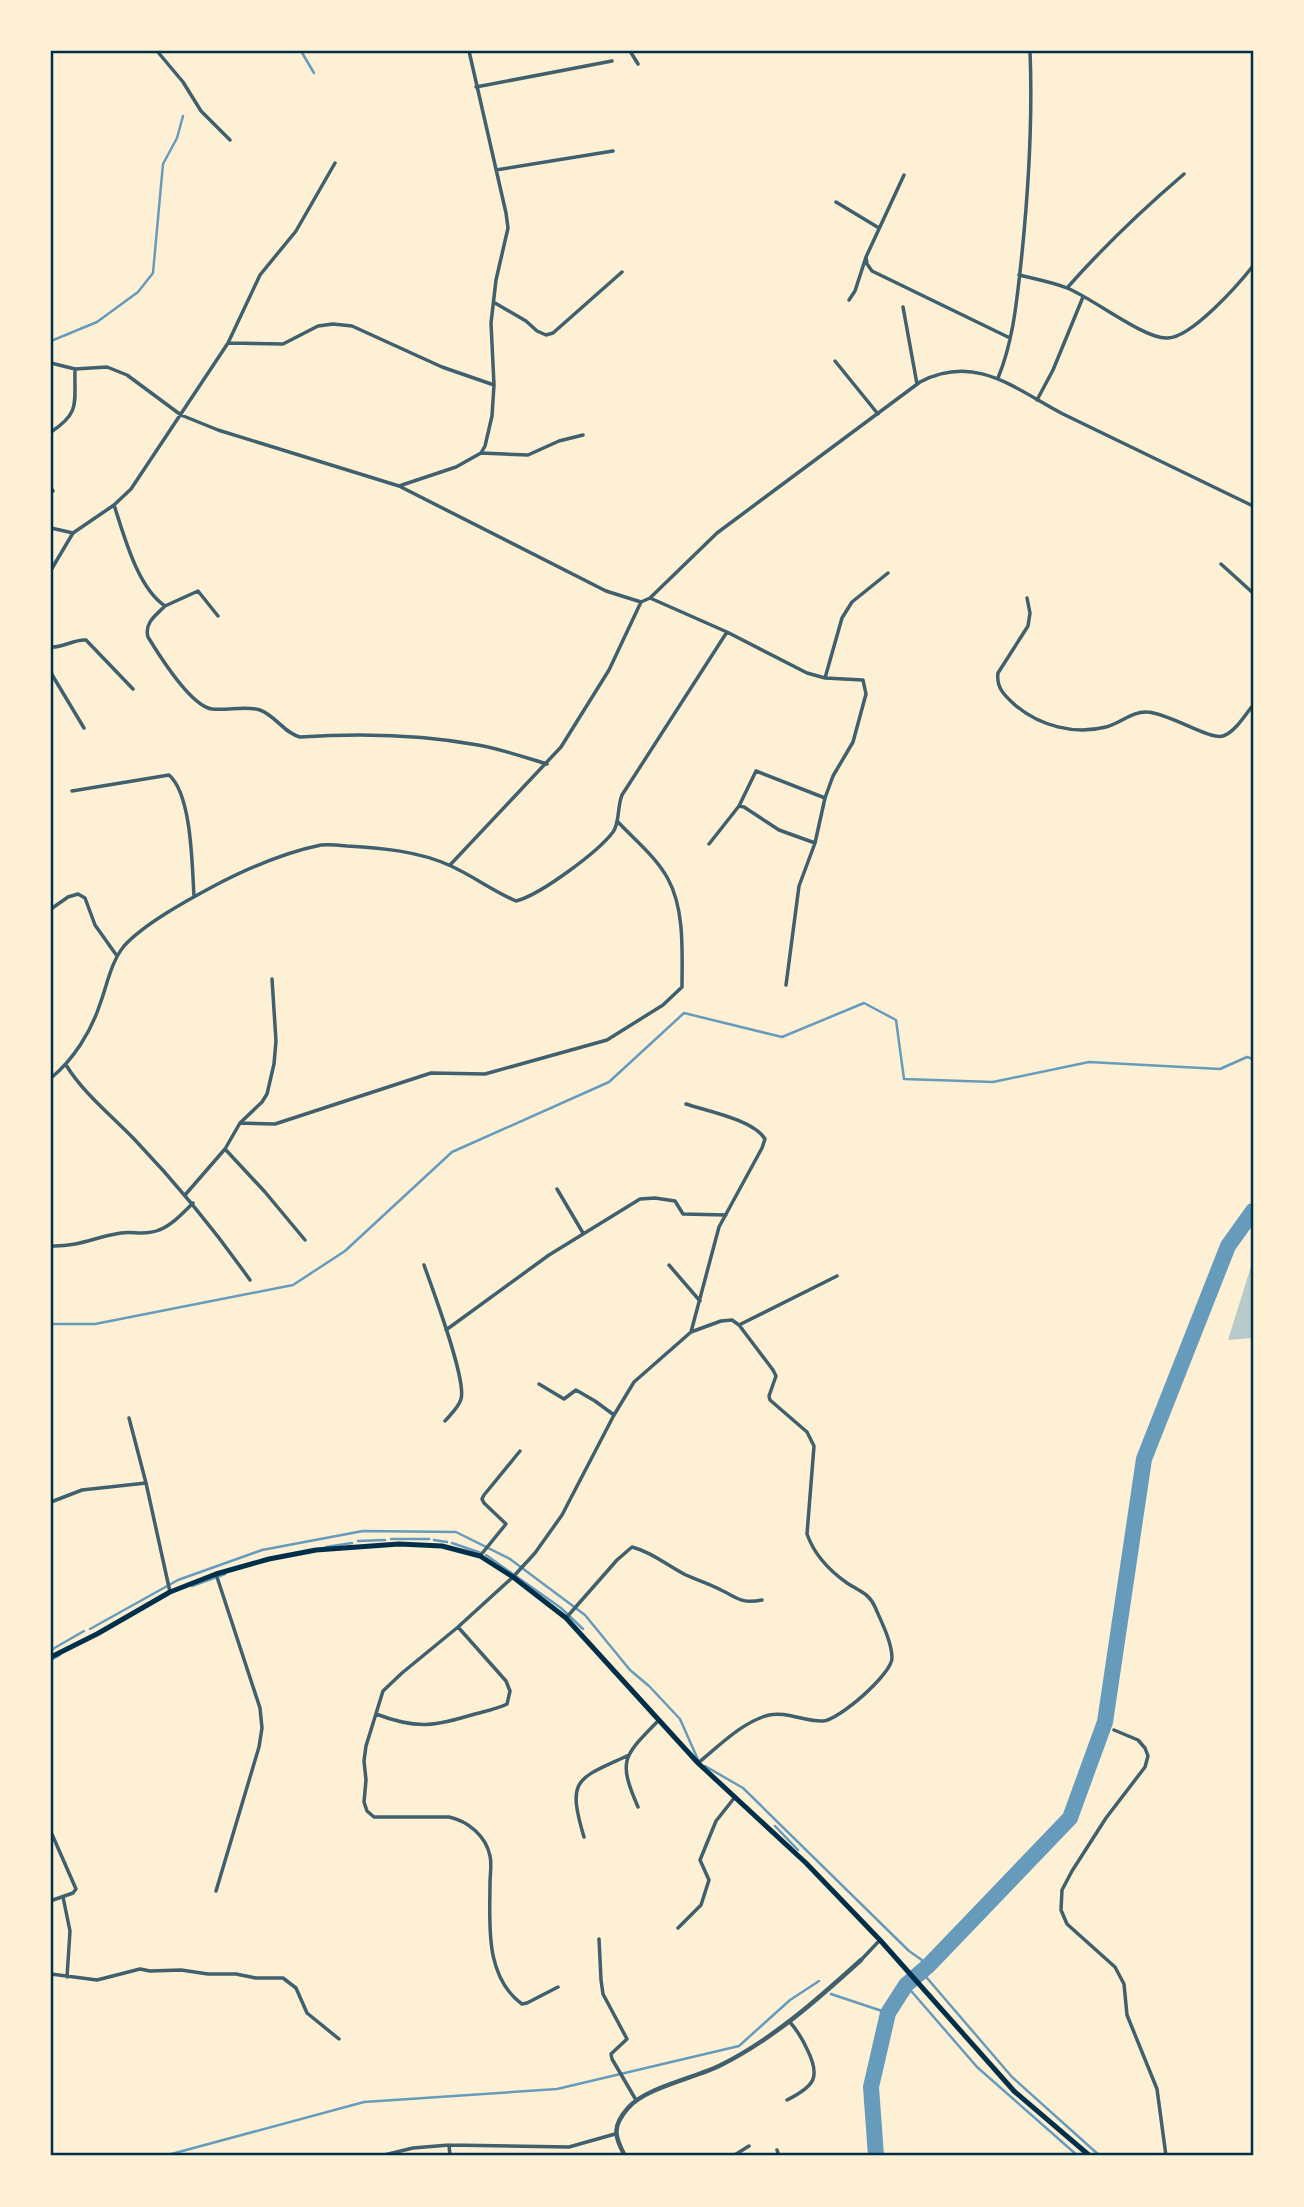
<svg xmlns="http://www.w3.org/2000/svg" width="1304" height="2207" viewBox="0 0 1304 2207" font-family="Mulish,sans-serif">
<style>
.green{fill:#b9caca}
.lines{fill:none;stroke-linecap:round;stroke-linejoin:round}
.stream{stroke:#669bbc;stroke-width:2.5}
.river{stroke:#669bbc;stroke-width:16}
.minor{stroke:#3f606c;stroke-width:3.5}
.tertiary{stroke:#3f606c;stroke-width:4.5}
.secondary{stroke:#003049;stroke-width:5}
.neatline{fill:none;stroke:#003049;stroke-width:2.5}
</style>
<rect width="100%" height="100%" fill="#fdf0d5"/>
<path class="green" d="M1253 1260V1338L1228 1340Z"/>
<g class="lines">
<path class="stream" d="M301 51 314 73
M51 341 97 322 138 292 153 273 163 164 177 138 183 116
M51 1324H95L293 1285 345 1251 452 1152 609 1082 684 1013 782 1037 864 1003 896 1020 904 1079 993 1082 1089 1062 1220 1069 1247 1057 1253 1059
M391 1539H429
M434 1540 447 1542
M358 1541 385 1540
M452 1543 481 1553
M326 1547 352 1543
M486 1555 561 1608 583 1629
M192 1586 225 1574
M90 1629 178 1580 262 1550 363 1531 456 1532 510 1559 585 1615 630 1670 649 1686 680 1719 699 1762
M51 1650 84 1631
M51 1660 60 1655
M705 1766 743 1788 909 1951 929 1965
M775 1826 798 1850
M921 1971 1012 2077 1100 2156
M906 1985 977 2067 1078 2156
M831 1994 888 2013
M164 2156 364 2102 557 2089 739 2046 790 2000 819 1981"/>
<path class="river" d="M876 2156 871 2087 888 2013 906 1985 929 1965 1070 1818 1105 1722 1144 1459 1228 1246 1253 1211"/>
<path class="minor" d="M157 51 183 82 201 111 230 140
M630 51 638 64
M476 87 612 61
M496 170 613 151
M904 175 866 257 867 264 872 271 1010 338
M836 202 879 228
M1019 275C1035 279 1052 282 1067 288 1091 297 1145 340 1168 338 1192 337 1238 285 1253 266
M1067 288C1104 246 1142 210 1184 174
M849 300 855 291 866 257
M495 303 526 321 537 331 546 335 553 333 622 272
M903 307 917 384
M228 343 260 275 296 231 335 163
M835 361 878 414
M51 363 75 369 107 367 127 375 181 415 218 430 399 486 606 591 641 602
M998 378C1012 344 1016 308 1020 272 1028 199 1033 125 1030 51
M1037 400 1053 370 1083 297
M51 432C81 412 74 403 75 369
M481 453 528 455 559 441 583 435
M399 486 456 467 481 453 485 446 492 416 494 385 491 323 496 280 508 228 506 213 469 51
M51 488 53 491
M114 505C124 535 137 587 165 606L198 591 218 616
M51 528 73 533
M1221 564 1253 593
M51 570 73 533 114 505 131 489 228 343 283 344 318 326 333 324 352 326 442 367 494 385
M650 598 727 632 807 673 825 678 863 680 866 694 853 742 833 776 825 798 815 843 799 886 786 985
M1027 598 1030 613 1028 626 998 673C996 688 1005 696 1015 705 1040 726 1074 735 1106 727 1119 724 1133 711 1147 712 1169 713 1209 740 1223 736 1235 732 1246 714 1253 705
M165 606C156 615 144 623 148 637 159 655 191 706 212 709 228 711 245 705 260 710 276 716 284 733 300 737 360 733 419 734 478 745 501 749 524 757 547 764
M51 647C63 648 74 639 86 640L133 689
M51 673 84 728
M825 678 842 618 852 602 888 573
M72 791 169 775C192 795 192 866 194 896
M739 806 756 771 825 798
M709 844 739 806 744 807 779 830 815 843
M450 865 561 747 609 670 641 602 650 598 717 533 920 382C976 353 1015 389 1063 414L1253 506
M51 909 68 897 78 894 85 898 95 925 117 956
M66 1065C84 1094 111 1115 135 1140 178 1185 214 1229 250 1280
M51 1078C73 1060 91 1032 100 1004 107 985 111 962 124 946 144 924 186 901 212 887 246 869 282 853 321 845 329 844 338 845 347 846 381 848 419 851 451 866 473 876 493 891 516 901 540 895 598 852 613 832 620 822 617 807 622 795L727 632
M686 1104C707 1111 754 1120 765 1139L762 1148 719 1227 691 1332
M240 1123 275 1124 431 1073 485 1074 607 1040 663 1005 682 987C682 953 685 910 668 879 657 858 635 840 618 822
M225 1149 265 1192 305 1240
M557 1189 583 1233
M185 1195 225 1149 240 1123 262 1102 267 1094 274 1064 276 1041 272 979
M51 1246C78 1247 95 1237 121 1233 133 1231 146 1236 159 1230 172 1225 183 1213 193 1203
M424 1265C432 1288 467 1380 461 1399 459 1407 450 1415 445 1421
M669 1265 700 1301
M739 1325 837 1276
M446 1330 549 1255 640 1199 655 1198 675 1201 683 1214 726 1215
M539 1384 564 1399 576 1390 595 1401 614 1415
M129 1418 146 1483 170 1592
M51 1502 82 1490 146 1483
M480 1556 506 1524 484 1503 482 1499 484 1495 520 1451
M216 1574 260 1708 262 1728 259 1747 216 1891
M566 1618 617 1560 632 1547C652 1552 668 1566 686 1575 697 1580 710 1584 721 1590 738 1598 741 1604 762 1600
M376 1714C418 1730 434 1726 475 1714 486 1711 497 1709 507 1704L510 1691 506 1681 458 1627
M1114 1730 1138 1740 1145 1748 1148 1756 1145 1767 1106 1818 1072 1871 1062 1890 1061 1910 1067 1924 1115 1967 1124 1984 1127 2015 1157 2089 1166 2156
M638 1807C617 1759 624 1756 659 1720
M51 1832 76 1889 73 1893 53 1900
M584 1837C566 1777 578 1779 629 1755
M63 1897 70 1931 67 1977
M678 1928 701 1905 709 1880 700 1860 716 1821 735 1797
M599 1939 601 1980 603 1994 627 2039 611 2054 612 2059 636 2100
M861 1960 880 1940
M51 1974 97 1980 140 1969 150 1971 181 1970 208 1974H236L256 1978H283L296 1988 307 2013 339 2039
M558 1987 527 2003 522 2004C484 1976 490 1923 490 1883 490 1874 492 1864 490 1856 486 1836 468 1821 449 1817H374L367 1811 364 1802 366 1780 364 1761 366 1746 383 1691 402 1673 458 1627 513 1577 535 1553 562 1515 614 1415 634 1382 691 1332 721 1321 732 1320 739 1325 773 1370 776 1376 769 1396 770 1400 807 1432 814 1446 807 1534C814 1554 830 1571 847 1583 859 1591 869 1593 875 1607 881 1621 892 1642 892 1658 892 1674 839 1720 823 1721 805 1722 786 1711 769 1715 742 1722 719 1746 698 1763
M787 2100C815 2086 821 2077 807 2049 802 2038 797 2030 789 2021
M449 2145 450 2156
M777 2150 779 2156
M380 2156 413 2148 449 2145 569 2147 615 2134
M733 2156 749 2146"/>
<path class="tertiary" d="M625 2156C614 2136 612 2126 628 2108 645 2088 694 2078 719 2066 772 2040 818 1999 861 1960"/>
<path class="secondary" d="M51 1657 97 1634 170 1592 216 1574 269 1559 316 1550 399 1544 442 1546 480 1556 513 1577 566 1618 698 1763 806 1863 880 1940 1014 2091 1090 2156"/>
</g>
<rect width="1304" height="2207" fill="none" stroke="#fdf0d5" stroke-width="105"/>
<rect x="52" y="52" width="1200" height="2102" class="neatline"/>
</svg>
